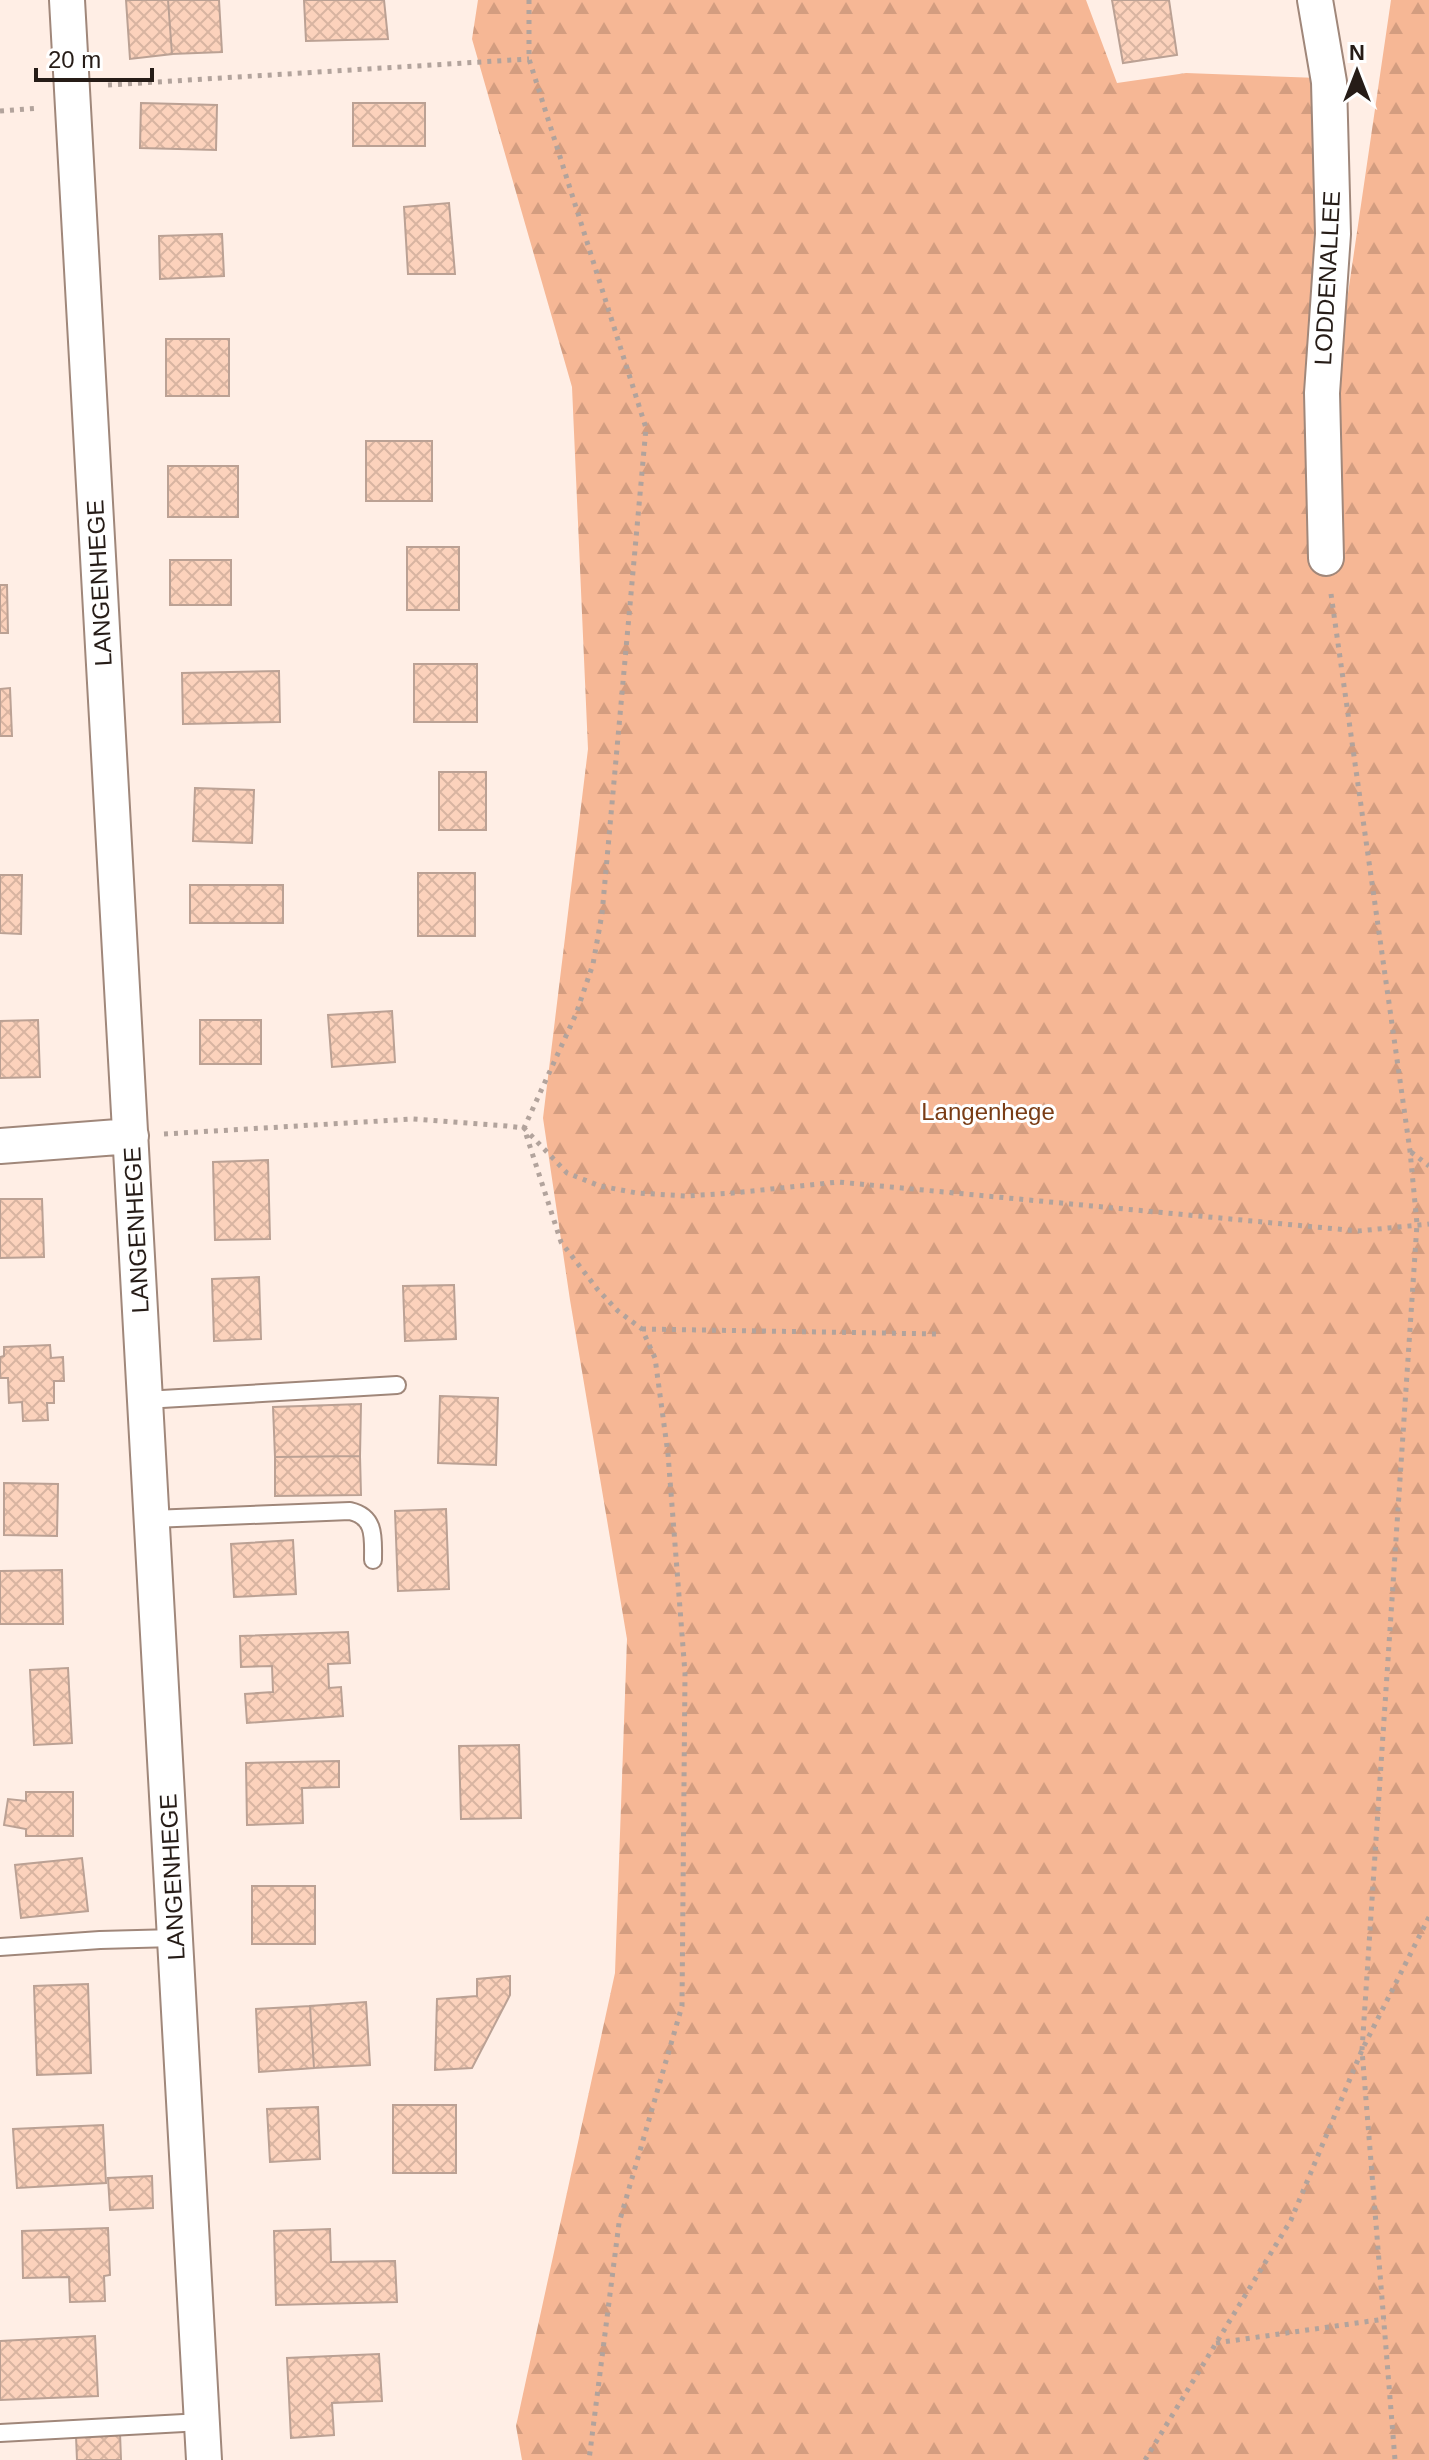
<svg xmlns="http://www.w3.org/2000/svg" width="1429" height="2460" viewBox="0 0 1429 2460" font-family="Helvetica,sans-serif">
<style>
.forest{fill:url(#forest-firs)}
.building{fill:url(#building-cross-hatch);stroke:#bba194;stroke-width:2}
.lines{fill:none;stroke-linecap:round;stroke-linejoin:round}
.service-casing{stroke:#a0877a;stroke-width:20}
.minor-casing{stroke:#a0877a;stroke-width:38}
.path{stroke:#b2a39c;stroke-width:5;stroke-dasharray:4 6;stroke-linecap:butt}
.service{stroke:#fff;stroke-width:16}
.minor{stroke:#fff;stroke-width:34}
.labels{text-anchor:middle;dominant-baseline:central;stroke-width:6;stroke-linejoin:round;paint-order:stroke}
.street-label{font-size:24px;fill:#261c17;stroke:#fff}
.park-label{font-size:24px;fill:#7a3d16;stroke:#fff}
</style>
<defs>
<pattern id="forest-firs" width="22" height="20" patternUnits="userSpaceOnUse" patternTransform="scale(2)"><rect width="22" height="20" fill="#f6b795"/><path d="M5 1l3.5 6h-7zM16 11l3.5 6h-7z" fill="#d39d80"/></pattern>
<pattern id="building-cross-hatch" width="8" height="8" patternUnits="userSpaceOnUse" patternTransform="scale(2)"><rect width="8" height="8" fill="#fcd2bc"/><path d="M0 0l8 8M0 8l8-8" fill="none" stroke="#d8b4a1"/></pattern>
</defs>
<rect width="100%" height="100%" fill="#ffeee5"/>
<path class="forest" d="M478 0H1086L1117 83 1186 73 1319 78 1306 480 1325 554 1334 389 1391 0H1429V2460H522L516 2426 615 1973 627 1639 570 1300 543 1118 588 749 572 387 472 39Z"/>
<path class="building" d="M126 0H168L172 54 130 59Z
M168 0H219L222 52 172 54Z
M304 0H384L388 39 306 41Z
M1112 0H1169L1177 55 1123 63Z
M141 103 217 105 216 150 140 148Z
M353 103H425V146H353Z
M449 203 455 274H408L404 207Z
M222 234 224 276 160 279 159 236Z
M166 339H229V396H166Z
M366 441H432V501H366Z
M168 466H238V517H168Z
M407 547H459V610H407Z
M170 560H231V605H170Z
M0 585H7L8 633H0Z
M414 664H477V722H414Z
M279 671 280 722 183 724 182 673Z
M10 688 12 736H0V689Z
M439 772H486V830H439Z
M195 788 254 790 252 843 193 841Z
M418 873H475V936H418Z
M0 875H22L21 934 0 933Z
M190 885H283V923H190Z
M392 1011 395 1062 332 1067 328 1015Z
M38 1020 40 1077 0 1078V1021Z
M200 1020H261V1064H200Z
M268 1160 270 1239 215 1240 213 1162Z
M0 1199H42L44 1257 0 1258Z
M259 1277 261 1339 214 1341 212 1279Z
M454 1285 456 1339 405 1341 403 1286Z
M50 1345 51 1358 63 1357 64 1381H54V1403H47L48 1420 23 1421 22 1402 9 1403 8 1378H0V1357L4 1356V1347Z
M440 1396 498 1398 496 1465 438 1463Z
M361 1404 360 1456 275 1457 273 1407Z
M360 1456 361 1495 275 1496V1457Z
M4 1483 58 1484 57 1536 4 1535Z
M446 1509 449 1589 398 1591 395 1511Z
M293 1540 296 1594 234 1597 231 1544Z
M62 1570 63 1624H0V1571Z
M348 1632 350 1663 328 1664 329 1688 341 1687 343 1716 247 1723 245 1694 273 1692 272 1666 241 1667 240 1636Z
M68 1668 72 1743 34 1745 30 1670Z
M519 1745 521 1818 461 1819 459 1746Z
M339 1761V1787L302 1788 303 1823 247 1825 246 1763Z
M26 1792H73V1836H26V1829L4 1825 8 1799 26 1801Z
M82 1858 88 1911 21 1918 15 1865Z
M252 1886H315V1944H252Z
M510 1976V1995L472 2068 435 2070 437 1999 477 1996V1979Z
M88 1984 91 2073 37 2075 34 1986Z
M366 2002 370 2065 314 2068 310 2006Z
M310 2006 314 2068 259 2072 256 2009Z
M393 2105H456V2173H393Z
M318 2107 320 2159 270 2162 267 2109Z
M103 2125 106 2183 17 2188 13 2129Z
M152 2176 153 2208 110 2210 108 2178Z
M108 2228 110 2275 104 2276 105 2301 70 2302 69 2277 23 2278 22 2231Z
M330 2229 331 2262 395 2261 397 2302 276 2305 274 2231Z
M95 2336 98 2396 0 2400V2341Z
M379 2354 382 2401 332 2403 334 2435 291 2438 287 2358Z
M120 2433 121 2460H77L76 2436Z"/>
<g class="lines">
<g class="service-casing">
<path id="service" d="M145 1400 397 1385
M152 1519 350 1511C376 1517 373 1538 373 1560
M0 1947 100 1940 175 1938
M0 2433 202 2422"/>
</g>
<g class="minor-casing">
<path id="minor" d="M67 0 204 2460
M1315 0 1329 82 1333 234 1322 393 1326 558
M0 1146 131 1136"/>
</g>
<path class="path" d="M529 0V59L646 428 602 914 593 964 576 1014 524 1128 561 1242 598 1290 618 1311 642 1329 655 1358 668 1454 685 1673 682 2006 619 2223 589 2460
M108 85 529 59
M0 111 39 108
M1331 594 1410 1151 1417 1224 1362 2050 1395 2460
M164 1134 413 1119 507 1126 524 1128 567 1173 600 1186 637 1193 685 1196 733 1193 838 1182 1358 1231 1429 1224
M1411 1152 1429 1166
M642 1329 939 1334
M1216 2343 1385 2319
M1145 2460 1291 2220 1362 2050 1429 1917"/>
<use href="#service" class="service"/>
<use href="#minor" class="minor"/>
</g>
<g class="labels">
<g class="street-label">
<text transform="translate(1327 278) rotate(-87)">LODDENALLEE</text>
<text transform="translate(99 583) rotate(-93)">LANGENHEGE</text>
<text transform="translate(136 1230) rotate(-93)">LANGENHEGE</text>
<text transform="translate(172 1877) rotate(-93)">LANGENHEGE</text>
</g>
<g class="park-label">
<text x="988" y="1111">Langenhege</text>
</g>
</g>
<g transform="translate(1357 72)" stroke="#ffffff" stroke-width="6" paint-order="stroke">
<path d="M0-6L14 30L0 20L-14 30Z" fill="#261c17"/>
<text y="-12" font-size="22" font-weight="bold" text-anchor="middle" fill="#261c17">N</text>
</g>
<path d="M36 68v12h116v-12" fill="none" stroke="#261c17" stroke-width="4"/>
<text x="48" y="68" font-size="24" fill="#261c17" stroke="#ffffff" stroke-width="6" paint-order="stroke">20 m</text>
</svg>
